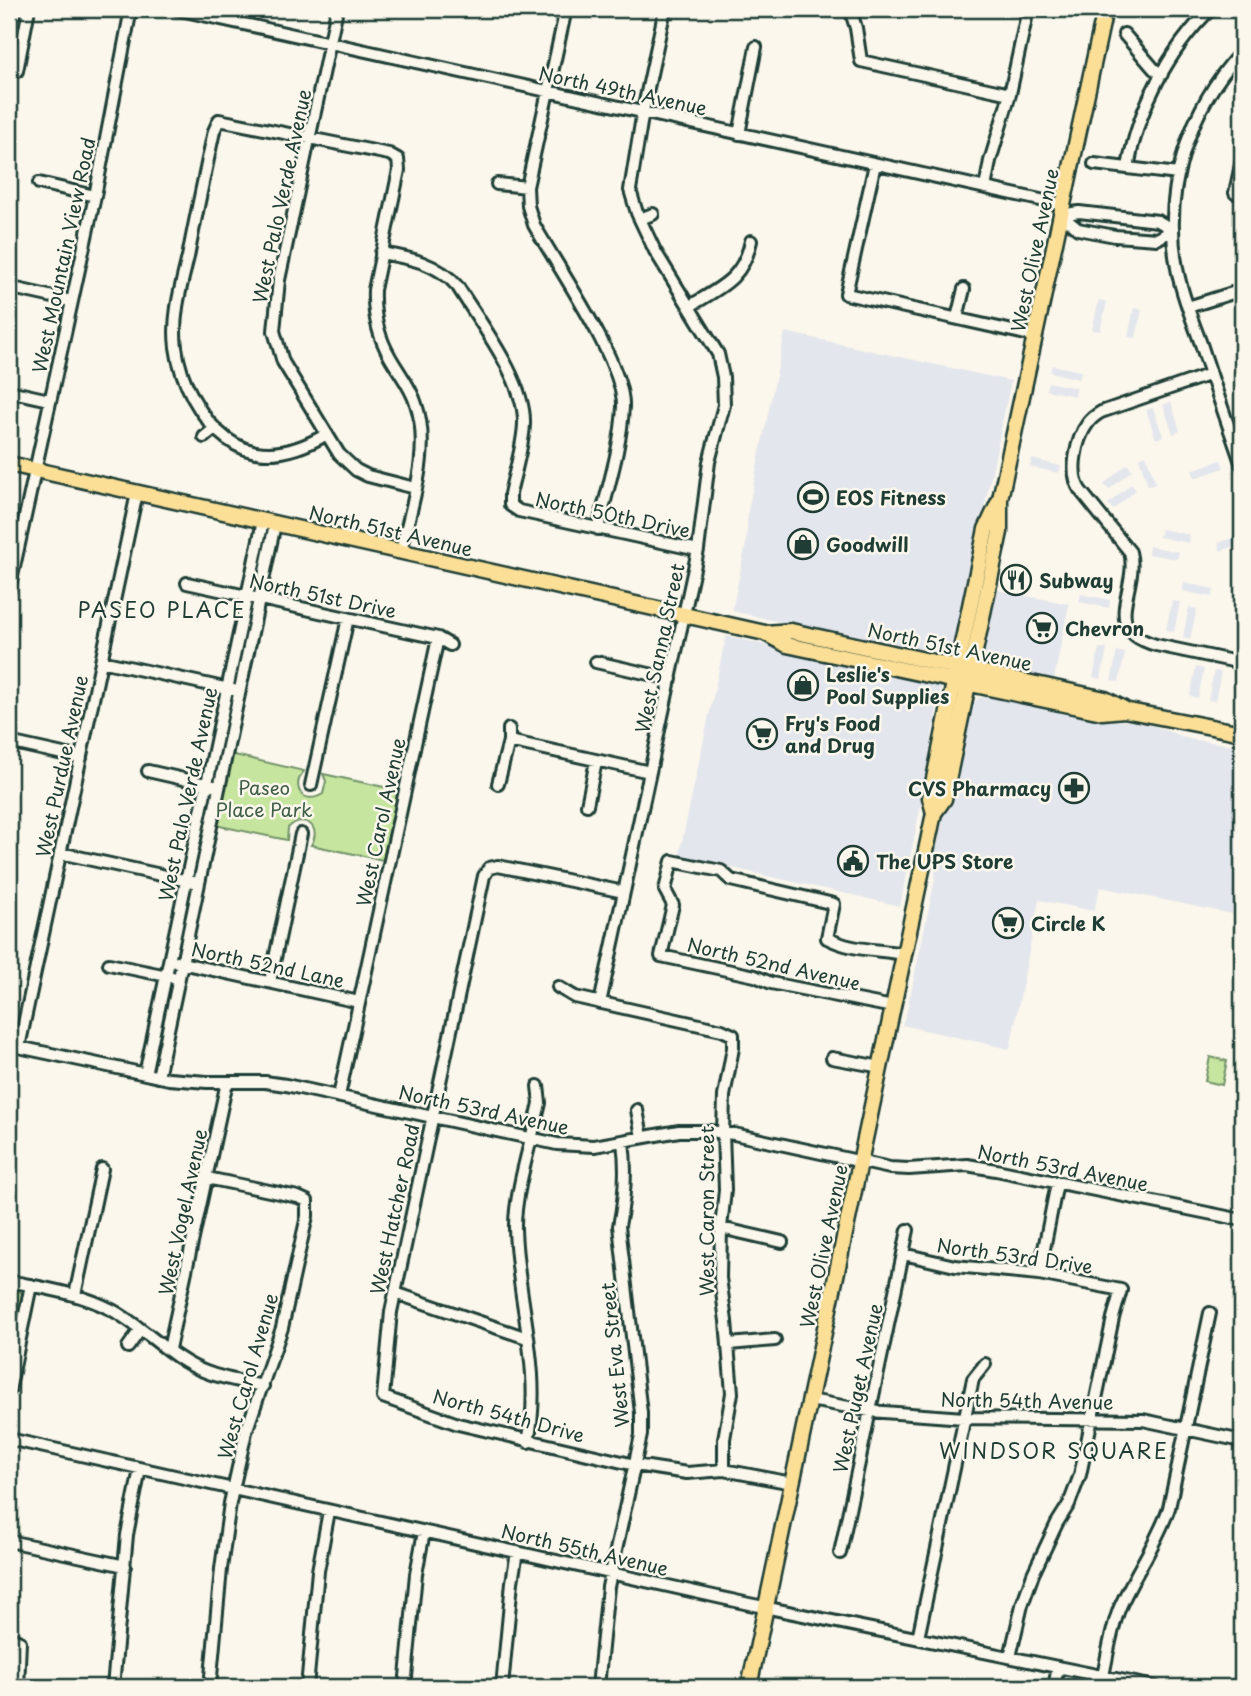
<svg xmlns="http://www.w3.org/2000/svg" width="1251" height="1696" viewBox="0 0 1251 1696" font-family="'Playpen Sans',sans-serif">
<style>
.built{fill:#e4e6ed}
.green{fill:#c6e69f;stroke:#72926a;stroke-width:2}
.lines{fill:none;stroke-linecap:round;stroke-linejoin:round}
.minor-casing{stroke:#1f3d34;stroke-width:16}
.major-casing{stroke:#1f3d34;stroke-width:19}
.minor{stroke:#fbf7ec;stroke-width:10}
.major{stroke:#fbdf96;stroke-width:14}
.labels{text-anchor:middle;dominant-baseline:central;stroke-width:5;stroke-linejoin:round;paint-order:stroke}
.street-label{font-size:19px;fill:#1f3d34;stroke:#fbf7ec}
.poi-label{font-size:19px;font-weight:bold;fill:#1f3d34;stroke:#fbf7ec;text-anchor:start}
.park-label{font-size:19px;fill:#405f49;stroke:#fbf7ec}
.neighbourhood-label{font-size:21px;letter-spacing:2px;fill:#1f3d34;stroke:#fbf7ec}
</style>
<rect width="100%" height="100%" fill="#fbf7ec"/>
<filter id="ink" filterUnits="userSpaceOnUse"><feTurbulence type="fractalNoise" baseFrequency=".0143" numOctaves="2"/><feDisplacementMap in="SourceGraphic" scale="14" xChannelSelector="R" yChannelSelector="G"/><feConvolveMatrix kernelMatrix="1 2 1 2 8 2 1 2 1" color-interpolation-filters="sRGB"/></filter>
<g filter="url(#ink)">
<path class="built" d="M1099 300 1107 302 1100 331 1092 330Z
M1134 308 1142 309 1136 338 1128 337Z
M785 332 1011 381 955 648 951 655 899 645 878 644 732 611 746 544 748 510Z
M1052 365 1081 371 1079 379 1050 372Z
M1048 382 1077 388 1075 396 1046 390Z
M1171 402 1180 431 1173 434 1163 405Z
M1153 408 1163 436 1156 439 1146 410Z
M1146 455 1156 484 1148 486 1139 458Z
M1032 459 1061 466 1059 473 1030 467Z
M1221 460 1224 468 1195 478 1192 470Z
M1127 464 1132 470 1109 490 1104 484Z
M1131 484 1136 490 1113 510 1108 504Z
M1161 529 1190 535 1189 543 1159 537Z
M1242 535V543L1221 551 1218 543Z
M1149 546 1179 552 1177 559 1148 554Z
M1085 576 1114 582 1112 590 1083 584Z
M1184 583 1214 589 1212 597 1182 591Z
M997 590 1069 604 1054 680 989 667 983 663 982 659Z
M1081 594 1110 600 1109 608 1079 602Z
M1172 601 1180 602 1174 632 1166 630Z
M1189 607 1197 609 1190 639 1183 637Z
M726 636 934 682 941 689 932 735 930 761 900 906 679 856Z
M1099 648 1107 649 1101 679 1093 677Z
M1117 651 1125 653 1119 682 1111 681Z
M1196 667 1204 669 1198 698 1190 696Z
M1214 671 1221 672 1215 701 1208 700Z
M986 697 1104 720 1131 721 1154 726 1189 739 1242 746V916L1100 887 1094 911 1039 900 1010 1049 902 1025 907 1011 935 879 936 851 948 793 959 763 971 707 978 698Z"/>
<path class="green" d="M230 754 304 771C290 787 303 806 323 794L326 781 323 774 398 790 383 860 311 845C323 827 303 812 288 828L287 840 215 825Z
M1210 1057 1227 1061 1222 1085 1205 1081Z
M9 1287 18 1289 22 1294 9 1357Z"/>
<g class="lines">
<g class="minor-casing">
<path id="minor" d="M176 9 1063 205
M337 9 279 280 274 331 283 362 339 454 356 470 368 476 415 488
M566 9 527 187 528 206 534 225C557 266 625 364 623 407 621 448 607 490 598 529
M850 9 856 28 861 61 1010 94
M1124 34 1154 69 1162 74
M1242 51C1189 108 1162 190 1177 268 1181 293 1192 319 1201 344 1214 384 1228 425 1242 465
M9 72 17 71 29 9
M739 134 756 47
M875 164 846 294 1035 336
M1094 164 1178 174
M1128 168C1137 110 1169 49 1211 9
M39 183 95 196
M497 184 527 187
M985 188 990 161 1010 94 1028 9
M1235 193 1242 160
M1061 215 1078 229 1115 236 1157 239 1173 230
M1061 215 1079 212 1158 221 1173 230
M640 219 653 214
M381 253C410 258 438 263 458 287 480 323 526 382 524 424 523 447 515 471 510 494V505L519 511 698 550
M17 289 71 301
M690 306C721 287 743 279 751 241
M1188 307 1242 290
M957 318 964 289
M1211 374 1101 412C1096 415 1091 419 1088 423 1076 439 1069 473 1080 490L1130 552C1140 589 1098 629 1156 645L1242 663
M9 391 49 400
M327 434C295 453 259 463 227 439 200 419 180 380 176 347 172 317 181 286 188 257 196 215 205 173 214 131L219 120 389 154 398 159 399 170 374 290C373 314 378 336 390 357 399 373 411 387 416 404 432 451 411 505 401 552
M204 437 215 428
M187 583 438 638 450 645
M9 590 95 196 131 9
M101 661 233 690
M596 662 671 679
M509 741 650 772
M9 742 81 758
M148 771 214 786
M498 784 509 741V729
M311 785 348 618
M587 805 596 761
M60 853 193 882
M624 892 498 866 489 868 484 876 391 1312 383 1397 458 1424 635 1465 687 1473 724 1470 792 1483
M827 938 834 904 731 880 721 871 672 861 665 890 673 905 661 956 755 976 771 983 893 1007
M827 938C852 951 877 949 904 954
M177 962 359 1002
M109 964 172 977
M270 982 301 834
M558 987 575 997 722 1030 733 1035V1048L724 1096 723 1132 725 1190 721 1228 720 1278 726 1321 732 1393 724 1439V1470
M600 1003 698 550 709 462 724 405 723 377 718 354 655 251 637 213 630 190 643 111 665 9
M9 1045 169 1079 207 1082H265L286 1085 557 1144 594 1146 679 1131H709L734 1134 890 1168 909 1169 967 1165 996 1170 1242 1220
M19 1047 137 493
M832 1058 881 1067
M145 1074 263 521
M158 1077 275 524
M339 1096 438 638
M637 1110 642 1137
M207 1178 298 1197 307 1201V1216L282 1328 246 1432 230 1503 221 1569 210 1687
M721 1228 782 1242
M903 1254 955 1266 1039 1274 1121 1290 1113 1318 1080 1475 1069 1504 1057 1523 1033 1574 1022 1605 1010 1657
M1039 1274 1057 1183
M9 1281C43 1288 80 1293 112 1310 144 1327 171 1359 206 1372 224 1379 244 1382 263 1386
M395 1293 527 1338
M75 1295 102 1169
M729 1344 775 1340
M128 1347 140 1330
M169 1349 227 1082
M9 1391 31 1285
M810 1400 870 1411 964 1418 1143 1420 1242 1441
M9 1439 749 1604 1155 1687
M528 1442C543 1371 517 1300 515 1229 514 1194 532 1139 540 1103L538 1086
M9 1541 125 1566
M840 1553 908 1230
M9 1637 20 1642 18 1687
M918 1638 973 1379 985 1364
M1103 1676C1108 1653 1111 1629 1120 1607 1135 1573 1157 1543 1169 1508L1210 1313
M113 1687 127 1535 140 1469
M307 1687 318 1571 329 1511
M405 1687 416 1574 424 1532
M502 1687 512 1582 517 1552
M598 1687 608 1587 641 1435V1413L619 1226C625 1197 627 1171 623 1142
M1054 1687 1058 1667
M1239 1687 1242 1673"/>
</g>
<g class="major-casing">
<path id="major" d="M9 464 765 633 787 645 1102 712 1124 710 1242 733
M766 633 791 631 1105 699 1124 709
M934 813 930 798 986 529 1000 499 1105 9
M749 1687 934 813 944 799 1000 532V499"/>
</g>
<use href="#minor" class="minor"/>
<use href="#major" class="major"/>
</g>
</g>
<defs>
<g id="stadium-ring" transform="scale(1.575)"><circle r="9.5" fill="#fbf7ec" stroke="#1f3d34" stroke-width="1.5"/><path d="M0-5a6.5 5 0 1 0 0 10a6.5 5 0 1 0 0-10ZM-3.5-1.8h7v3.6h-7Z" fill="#1f3d34"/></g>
<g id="shop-ring" transform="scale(1.575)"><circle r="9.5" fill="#fbf7ec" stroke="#1f3d34" stroke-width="1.5"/><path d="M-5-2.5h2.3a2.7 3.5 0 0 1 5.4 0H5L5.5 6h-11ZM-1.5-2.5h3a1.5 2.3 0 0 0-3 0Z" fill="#1f3d34"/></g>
<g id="restaurant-ring" transform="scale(1.575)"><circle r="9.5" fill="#fbf7ec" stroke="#1f3d34" stroke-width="1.5"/><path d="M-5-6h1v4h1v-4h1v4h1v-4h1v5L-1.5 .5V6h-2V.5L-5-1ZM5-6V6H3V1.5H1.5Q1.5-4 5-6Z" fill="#1f3d34"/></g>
<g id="supermarket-ring" transform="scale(1.575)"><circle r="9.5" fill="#fbf7ec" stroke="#1f3d34" stroke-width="1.5"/><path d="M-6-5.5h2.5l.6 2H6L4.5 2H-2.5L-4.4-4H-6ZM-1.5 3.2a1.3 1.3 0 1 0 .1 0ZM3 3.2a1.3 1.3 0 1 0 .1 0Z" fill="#1f3d34"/></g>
<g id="pharmacy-ring" transform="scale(1.575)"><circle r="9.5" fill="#fbf7ec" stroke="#1f3d34" stroke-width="1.5"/><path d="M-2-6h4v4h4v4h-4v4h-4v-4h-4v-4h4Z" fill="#1f3d34"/></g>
<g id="civic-ring" transform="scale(1.575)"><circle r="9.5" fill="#fbf7ec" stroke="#1f3d34" stroke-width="1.5"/><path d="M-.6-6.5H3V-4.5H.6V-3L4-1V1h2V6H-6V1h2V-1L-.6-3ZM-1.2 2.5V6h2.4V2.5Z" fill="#1f3d34"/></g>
</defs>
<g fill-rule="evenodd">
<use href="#stadium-ring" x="813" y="497"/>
<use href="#shop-ring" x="803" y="544"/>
<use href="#restaurant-ring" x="1016" y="580"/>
<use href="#supermarket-ring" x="1042" y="628"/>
<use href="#shop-ring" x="803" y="685"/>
<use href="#supermarket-ring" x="762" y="734"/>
<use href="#pharmacy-ring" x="1074" y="788"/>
<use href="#civic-ring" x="853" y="861"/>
<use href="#supermarket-ring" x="1008" y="923"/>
</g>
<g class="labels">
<g class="street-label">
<text transform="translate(623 90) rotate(12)">North 49th Avenue</text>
<text transform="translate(281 196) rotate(-78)">West Palo Verde Avenue</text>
<text transform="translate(1034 250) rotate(-78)">West Olive Avenue</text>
<text transform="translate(63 255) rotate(-78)">West Mountain View Road</text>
<text transform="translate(613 514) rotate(12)">North 50th Drive</text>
<text transform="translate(391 530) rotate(13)">North 51st Avenue</text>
<text transform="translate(323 595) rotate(12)">North 51st Drive</text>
<text transform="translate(950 646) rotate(12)">North 51st Avenue</text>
<text transform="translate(659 648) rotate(-78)">West Sanna Street</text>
<text transform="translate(61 766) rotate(-78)">West Purdue Avenue</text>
<text transform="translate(187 794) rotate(-78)">West Palo Verde Avenue</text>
<text transform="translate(380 822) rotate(-78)">West Carol Avenue</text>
<text transform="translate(774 963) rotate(13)">North 52nd Avenue</text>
<text transform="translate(268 964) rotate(12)">North 52nd Lane</text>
<text transform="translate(484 1109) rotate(12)">North 53rd Avenue</text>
<text transform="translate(1063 1167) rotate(11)">North 53rd Avenue</text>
<text transform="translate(394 1209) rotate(-78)">West Hatcher Road</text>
<text transform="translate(706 1211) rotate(-90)">West Caron Street</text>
<text transform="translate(182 1212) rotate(-78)">West Vogel Avenue</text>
<text transform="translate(823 1246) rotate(-78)">West Olive Avenue</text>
<text transform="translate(1015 1255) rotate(8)">North 53rd Drive</text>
<text transform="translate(614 1355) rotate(-96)">West Eva Street</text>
<text transform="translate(247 1376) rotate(-74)">West Carol Avenue</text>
<text transform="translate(857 1388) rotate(-78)">West Puget Avenue</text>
<text transform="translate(1027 1400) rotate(1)">North 54th Avenue</text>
<text transform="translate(509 1415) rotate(15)">North 54th Drive</text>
<text transform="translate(585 1549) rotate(13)">North 55th Avenue</text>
</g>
<g class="poi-label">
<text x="836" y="497">EOS Fitness</text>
<text x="826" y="544">Goodwill</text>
<text x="1039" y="580">Subway</text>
<text x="1065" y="628">Chevron</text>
<text x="826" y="674">Leslie's<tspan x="826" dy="22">Pool Supplies</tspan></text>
<text x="785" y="723">Fry's Food<tspan x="785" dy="22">and Drug</tspan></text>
<text x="1051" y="788" text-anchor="end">CVS Pharmacy</text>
<text x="876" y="861">The UPS Store</text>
<text x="1031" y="923">Circle K</text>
</g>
<g class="park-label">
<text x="264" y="787">Paseo<tspan x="264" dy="22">Place Park</tspan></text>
</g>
<g class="neighbourhood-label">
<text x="162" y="609">PASEO PLACE</text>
<text x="1054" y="1450">WINDSOR SQUARE</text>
</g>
</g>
<rect width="1251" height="1696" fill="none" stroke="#fbf7ec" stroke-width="35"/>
<rect x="18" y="18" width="1216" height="1661" fill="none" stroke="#1f3d34" stroke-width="2.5" filter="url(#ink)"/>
</svg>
